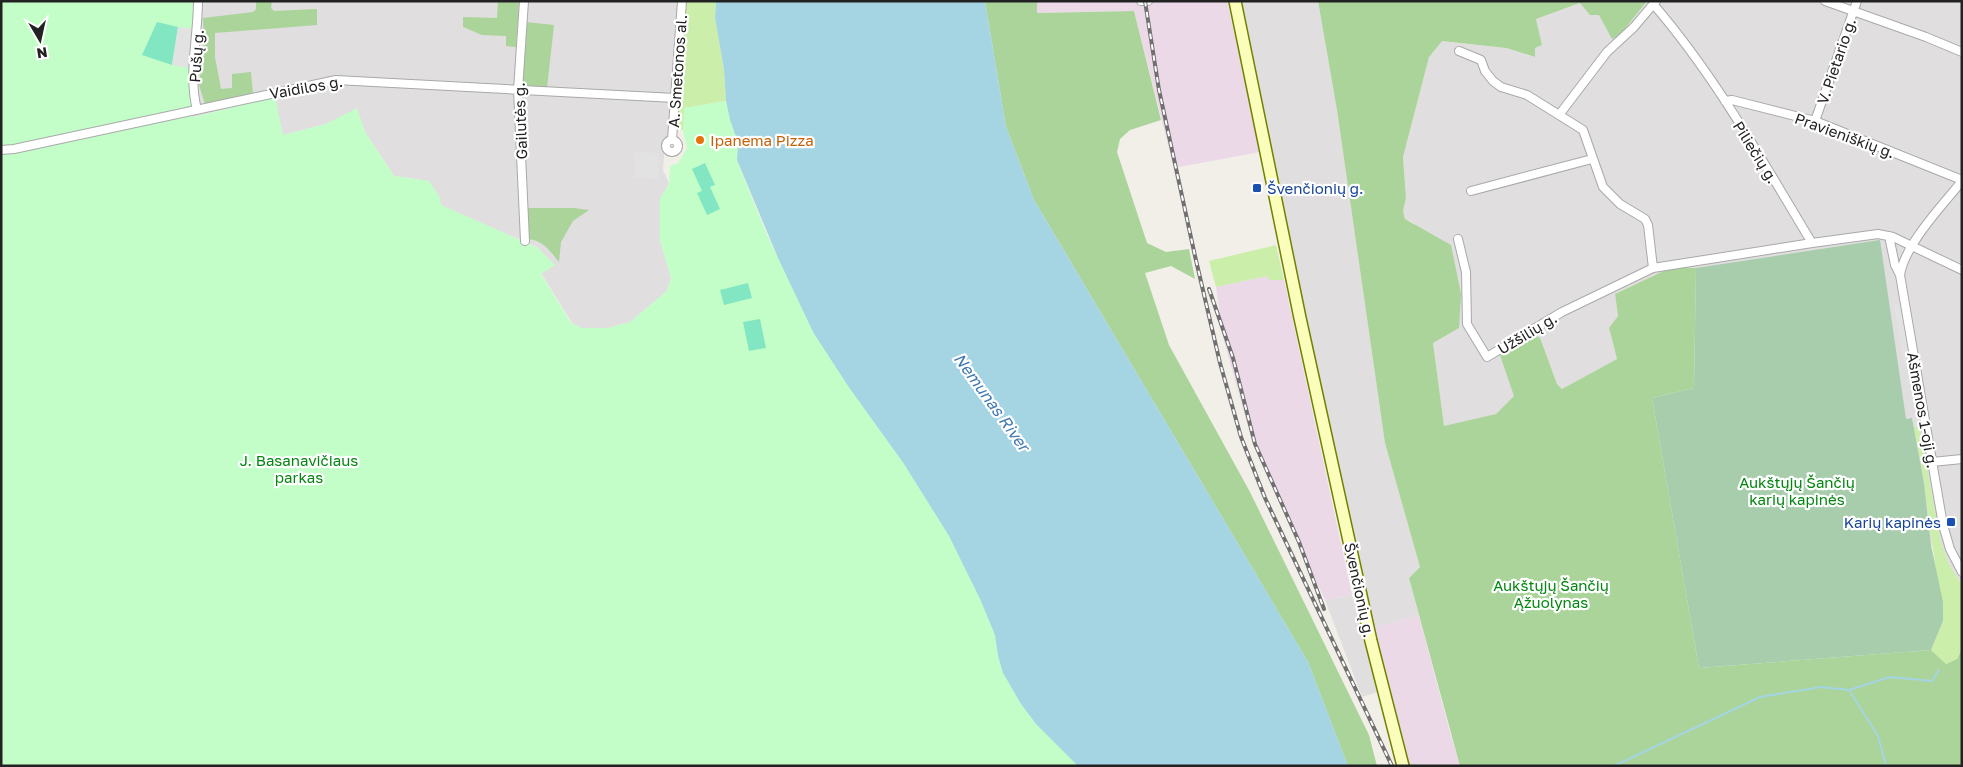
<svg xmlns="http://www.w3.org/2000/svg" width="1963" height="767" viewBox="0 0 1963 767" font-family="'Golos Text',sans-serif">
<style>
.residential{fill:#e0dede}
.industrial{fill:#ecd9e8}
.grass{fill:#cbefab}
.forest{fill:#aad49a}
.cemetery{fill:#a7cdad}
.park{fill:#c3fec9}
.pitch{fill:#81e6c1}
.parking{fill:#e2e2e2}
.water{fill:#a5d4e3}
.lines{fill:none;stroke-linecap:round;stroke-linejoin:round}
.stream{stroke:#a5d4e3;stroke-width:2}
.street-casing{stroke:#a9a9a9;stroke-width:10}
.secondary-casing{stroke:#718100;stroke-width:14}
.street{stroke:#fff;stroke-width:8}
.secondary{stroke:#fafeba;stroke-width:11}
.rail-casing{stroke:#707070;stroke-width:4}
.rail{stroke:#fff;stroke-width:2;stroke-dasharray:5.5;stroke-linecap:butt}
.food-dot{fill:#e8710a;stroke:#fff;stroke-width:2}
.transit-dot{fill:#1a4fb4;stroke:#fff;stroke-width:2}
.labels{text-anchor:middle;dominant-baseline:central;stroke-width:4.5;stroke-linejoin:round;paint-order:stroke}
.street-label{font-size:15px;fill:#222;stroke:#fff}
.food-label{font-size:15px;fill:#c56008;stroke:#fff;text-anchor:start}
.transit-label{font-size:15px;fill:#164399;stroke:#fff;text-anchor:start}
.park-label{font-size:15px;fill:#048611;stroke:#fff}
.water-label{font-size:16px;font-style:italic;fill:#4279b2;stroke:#fff}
</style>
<rect width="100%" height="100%" fill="#f2efe8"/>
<path class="residential" d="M196 1H678L670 128 665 143 663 170 669 183 660 200V240L671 278 667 291 630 322 608 328H582L572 323 541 273 539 248 440 205 429 181 394 176 365 132 357 109 326 124 283 135 274 97 193 117 188 76Z
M1240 1H1318L1337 110 1385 443 1420 567 1409 578 1419 616 1370 628Z
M1647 1H1962V585L1949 564 1941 544 1931 545 1924 483 1912 419 1906 420 1696 268H1670L1615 294 1618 316 1609 329 1617 359 1562 389 1557 384 1540 339 1514 396 1496 414 1444 427 1433 343 1459 328 1414 223 1405 219 1403 211 1406 198 1403 157 1429 57 1441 41 1506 48 1534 57V48L1542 45 1536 19 1581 3 1599 15 1620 35Z
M1352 595 1378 692 1362 697 1325 600Z"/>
<path class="industrial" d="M1037 1H1227L1260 152 1174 168 1134 11 1037 13Z
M1267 276 1269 280H1284L1352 595 1325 600 1260 459 1246 420 1223 337 1216 287Z
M1419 616 1448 725 1460 766H1407L1370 628Z"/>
<path class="grass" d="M686 1H716L715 18 724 70 726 101 685 108 684 130 678 129Z
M1276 245 1284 280H1269L1267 276 1216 287 1209 261Z
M1914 427H1919L1941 543 1949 564 1962 585V649L1957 659 1946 664 1931 650 1943 621 1924 483Z"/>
<path class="forest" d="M256 1H272L271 8 274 11 317 9V25L215 33V57L221 89 232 88V74L251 72 253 94 205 104 199 85 204 42 203 18 253 12 256 9Z
M498 1H519L516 47 506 46V36L482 35 463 27V17L497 18Z
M985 1H1037V13L1134 11 1161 120 1130 130 1120 139 1117 152 1147 243 1166 252 1189 249 1195 279 1171 266 1145 273 1169 345 1250 492 1369 735 1377 766H1348L1308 662 1034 200 1006 127Z
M1318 1H1647L1620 35 1612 39 1599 15H1590L1580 3 1536 19 1542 45 1535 48V57L1506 48 1442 41 1429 57 1403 157 1406 198 1403 211 1405 219 1451 245 1461 294 1459 328 1433 343 1444 426 1496 414 1514 396 1500 355 1536 336 1540 338 1557 384 1562 389 1617 359 1609 328 1618 316 1615 294 1670 268H1696L1694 388 1652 398 1699 668 1931 650 1946 664 1957 659 1962 649V760L1960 766H1460L1409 578 1420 567 1385 443 1337 110Z
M525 22 554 25 547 88 521 87Z
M528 208H574L589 210 573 221 561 242 559 262C549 250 544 241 528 239Z"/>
<path class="cemetery" d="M1880 240 1906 419 1912 418 1924 483 1931 545 1943 602V621L1931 650 1699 668 1652 398 1694 388 1696 268Z"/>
<path class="park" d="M1 1H196L195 29 188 76 193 117 275 97 283 135 326 124 357 108 365 132 394 176 429 181 440 198 441 205 538 248 555 265 541 274 571 323 582 328H608L630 322 667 291 671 278 660 240V199L669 183 670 166 678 163 687 148 683 132 684 108 726 101 730 120 738 142 737 160 743 176 767 235 813 332 848 386 904 464 949 536 980 599 995 635 998 656 1003 673 1021 704 1036 724 1078 766H1Z"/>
<path class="pitch" d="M157 22 178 27 172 65 142 55Z
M705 163 715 185 710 187 720 209 707 215 697 193 702 191 692 169Z
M748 283 752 298 724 305 720 290Z
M760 319 766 348 749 351 743 322Z"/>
<path class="parking" d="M178 27 195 29 189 68 172 65Z
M634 152 659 153 658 179 634 178Z
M1901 304 1911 365 1905 366 1894 305Z"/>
<path class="water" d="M716 1H985L1006 127 1034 200 1308 662 1348 766H1078L1036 724 1021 704 1003 673 998 656 995 635 980 599 949 536 904 464 848 386 813 332 778 258 737 160 738 142 730 120 726 101 724 70 715 18Z"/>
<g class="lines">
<path class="stream" d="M1849 690 1878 736 1886 766
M1614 766 1760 697 1821 687 1849 690 1890 677 1932 681 1939 670"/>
<g class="street-casing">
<path id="street" d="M524 1 518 90 525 241
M1141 1H1148
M1825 1 1926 37 1962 52
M1654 5C1716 77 1763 162 1812 243L1878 234 1893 237 1962 270
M1459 51 1481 60 1485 71 1493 81 1501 87 1527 95 1583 130 1603 187 1620 204 1645 219 1648 225 1653 268
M1725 101 1732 100 1815 121 1962 180
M197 110C188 75 198 37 198 1
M1559 115 1607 52 1634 27 1656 1
M1815 121 1857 1
M666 146a6 6 0 1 1 12 0a6 6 0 1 1-12 0Z
M672 140 682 1
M1 150 14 149 336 80 675 98
M1962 181C1942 206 1905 244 1900 275L1943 525 1950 549 1962 572
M1471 191 1592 159
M1889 236 1895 265 1900 275
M1458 239 1466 272 1467 324 1487 357 1562 312 1653 268 1812 243
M1932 462 1962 459"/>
</g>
<g class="secondary-casing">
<path id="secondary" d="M1235 1 1300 318 1371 641 1403 766"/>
</g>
<use href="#street" class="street"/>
<use href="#secondary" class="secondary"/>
<g class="rail-casing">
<path id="rail" d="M1145 1 1159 90 1195 256 1220 363 1241 437 1265 498 1392 766
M1209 289 1233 358 1255 444 1299 542 1324 609"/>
</g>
<use href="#rail" class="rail"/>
</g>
<circle class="food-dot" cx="700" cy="140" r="5"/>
<g class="transit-dot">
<rect x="1252" y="183" width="10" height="10" rx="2.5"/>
<rect x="1946" y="517" width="10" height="10" rx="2.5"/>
</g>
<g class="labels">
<g class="street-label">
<text transform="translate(196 56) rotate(-86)">Pušų g.</text>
<text transform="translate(1836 61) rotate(-71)">V. Pietario g.</text>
<text transform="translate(677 71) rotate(-86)">A. Smetonos al.</text>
<text transform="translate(306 87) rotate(-10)">Vaidilos g.</text>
<text transform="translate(520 121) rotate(-92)">Gailutės g.</text>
<text transform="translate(1845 135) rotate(20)">Pravieniškių g.</text>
<text transform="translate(1756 152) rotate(58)">Piliečių g.</text>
<text transform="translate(1527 333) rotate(-31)">Užšilių g.</text>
<text transform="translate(1923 410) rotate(80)">Ašmenos 1-oji g.</text>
<text transform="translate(1360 590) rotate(78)">Švenčionių g.</text>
</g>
<g class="food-label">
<text x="710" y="140">Ipanema Pizza</text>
</g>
<g class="transit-label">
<text x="1267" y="188">Švenčionių g.</text>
<text x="1941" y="522" text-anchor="end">Karių kapinės</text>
</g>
<g class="park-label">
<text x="299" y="460">J. Basanavičiaus<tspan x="299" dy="17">parkas</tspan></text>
<text x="1797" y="482">Aukštųjų Šančių<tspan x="1797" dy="17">karių kapinės</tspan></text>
<text x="1551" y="585">Aukštųjų Šančių<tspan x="1551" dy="17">Ąžuolynas</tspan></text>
</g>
<g class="water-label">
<text transform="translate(992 402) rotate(54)">Nemunas River</text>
</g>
</g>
<rect width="1963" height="767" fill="none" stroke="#222222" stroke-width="5"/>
<g transform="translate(40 40) rotate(171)" stroke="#ffffff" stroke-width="4" paint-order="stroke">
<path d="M0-4L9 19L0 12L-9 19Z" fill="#222222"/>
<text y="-8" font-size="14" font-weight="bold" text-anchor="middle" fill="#222222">N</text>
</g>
</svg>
